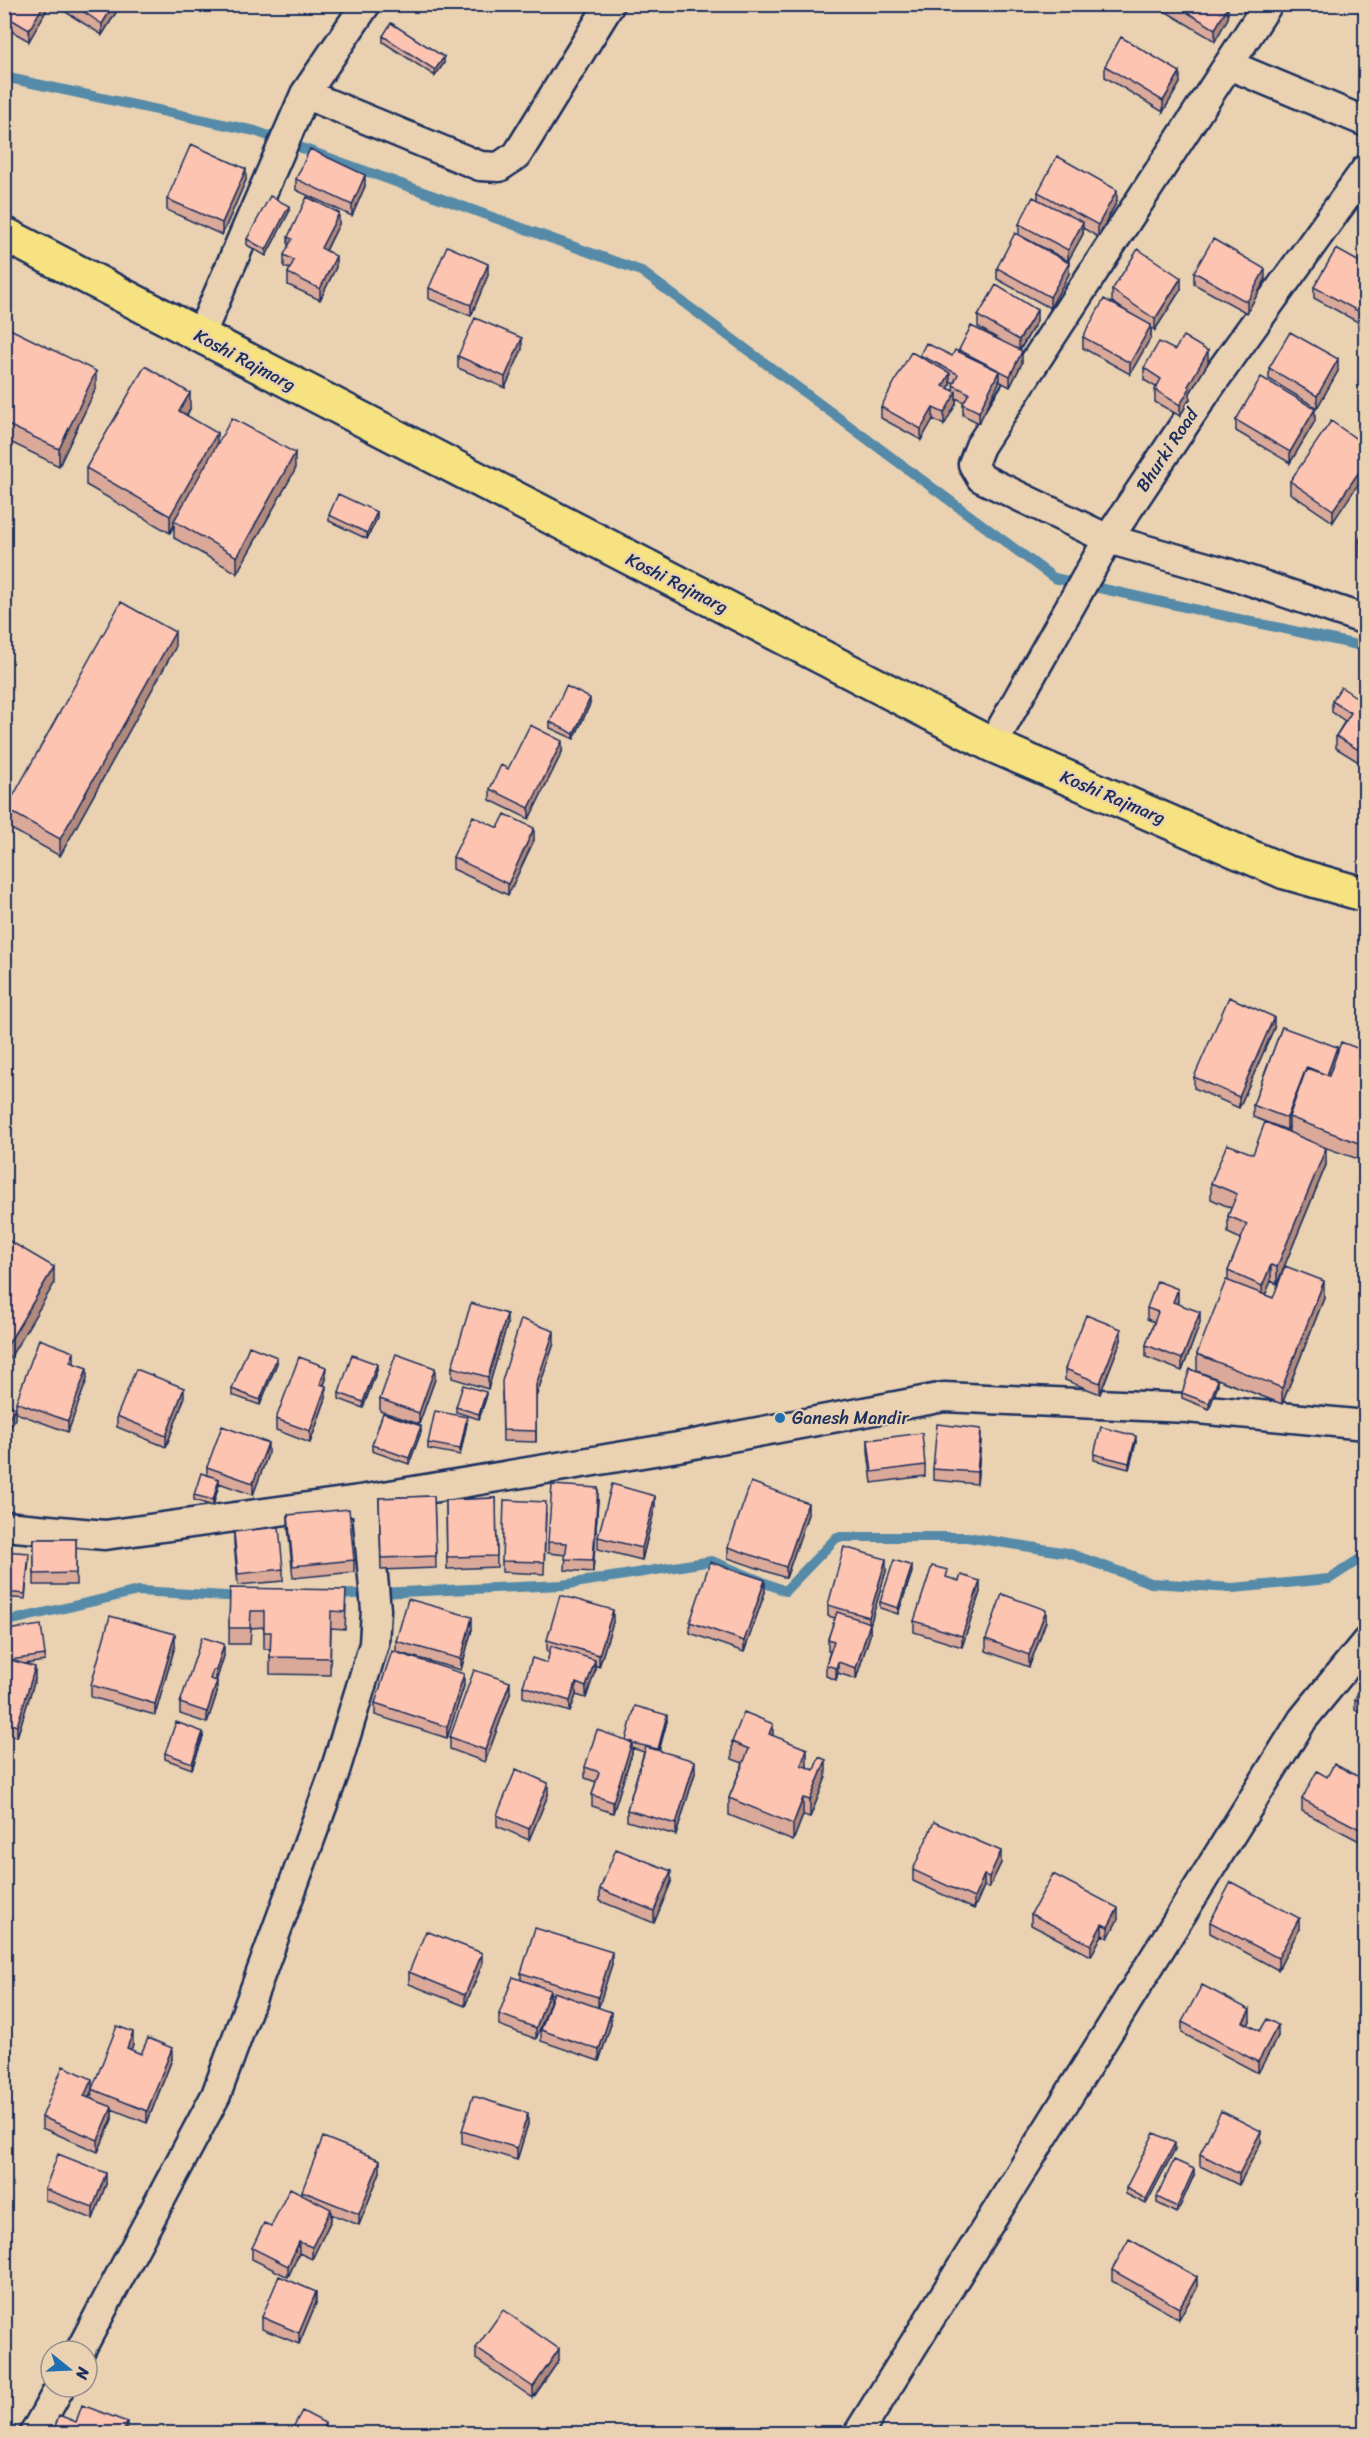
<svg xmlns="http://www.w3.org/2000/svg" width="1370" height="2438" viewBox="0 0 1370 2438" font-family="Sriracha,sans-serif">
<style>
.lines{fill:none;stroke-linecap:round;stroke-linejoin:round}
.stream{stroke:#558aa8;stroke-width:10}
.street-casing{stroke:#1b2f5e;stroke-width:33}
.primary-casing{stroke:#1b2f5e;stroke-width:38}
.street{stroke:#e9d1b1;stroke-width:28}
.primary{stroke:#f6e281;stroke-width:33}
.wall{fill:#daa999;stroke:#1b2f5e;stroke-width:1.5;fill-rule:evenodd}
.shaded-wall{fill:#b1897d;stroke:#1b2f5e;stroke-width:1.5}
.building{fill:#fdc4b2;stroke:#1b2f5e;stroke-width:1.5}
.poi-dot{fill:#1f6fb2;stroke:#e9d1b1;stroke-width:2}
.labels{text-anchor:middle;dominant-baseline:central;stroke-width:4.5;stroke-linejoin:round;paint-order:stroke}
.street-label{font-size:18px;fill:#1b2f5e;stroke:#e9d1b1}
.poi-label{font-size:18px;fill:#1b2f5e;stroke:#e9d1b1;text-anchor:start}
</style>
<rect width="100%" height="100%" fill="#e9d1b1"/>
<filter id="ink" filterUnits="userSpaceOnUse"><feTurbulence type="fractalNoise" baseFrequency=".0167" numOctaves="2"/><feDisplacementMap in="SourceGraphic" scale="12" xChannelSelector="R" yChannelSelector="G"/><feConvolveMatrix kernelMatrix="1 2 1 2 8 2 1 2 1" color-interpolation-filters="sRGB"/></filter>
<g filter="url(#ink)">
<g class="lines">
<path class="stream" d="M4 77 255 131 641 271 1054 578 1366 647
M331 1595 562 1585 712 1561 785 1591 837 1537H967L1068 1553 1151 1583 1233 1588 1329 1579 1366 1555
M4 1622 138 1591 244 1597"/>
<g class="street-casing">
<path id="street" d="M1268 4 980 446 973 464 981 478 1108 539 1224 572 1366 620
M1229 65 1366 122
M305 94 480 166 499 167 517 155 610 4
M200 336 305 94 366 4
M992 745 1108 539 1210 386 1366 169
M4 1526 105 1535 366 1499 678 1447 944 1397 1187 1408 1366 1425
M80 2351 216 2095 334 1774 374 1644 376 1610 366 1499
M34 2434 60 2387
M858 2434 1303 1719 1366 1642"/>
</g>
<g class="primary-casing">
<path id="primary" d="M4 234 992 745 1285 872 1366 895"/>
</g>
<use href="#street" class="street"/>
<use href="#primary" class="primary"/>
</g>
<path class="wall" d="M4 4H50L29 41 4 27Z
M61 4H120V6L102 35 61 9Z
M1153 4H1224L1228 18 1215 41Z
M1365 4V24L1359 20V8Z
M383 36 444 63 435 76 383 42Z
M1105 66 1180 83 1163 112 1105 77Z
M296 179 365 186 352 216 296 190Z
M246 180 222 235 167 210V199Z
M1038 192 1117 201 1098 237 1083 228V234L1068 261 1019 235 1069 274 1050 308 997 279V268L1019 235V224L1038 199Z
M289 212 266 256 247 245V239Z
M339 224 326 251 336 267 320 300 288 285V273L290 269 284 267V255L288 248V237Z
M1365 265V326L1314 298V287Z
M1194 272 1265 280 1247 313 1194 284Z
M488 275 471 316 429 299V288Z
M1181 289 1155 330 1151 328V337L1130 374 1083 348V337L1132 315 1112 302V290Z
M978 316 1037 321 1020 350 1022 363 1010 387 999 381 979 423 963 415V404L964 402 956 398V404L944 425 933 419 921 440 881 418V407L920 357V355L952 356 959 352V350L1000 340 978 327ZM950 381 954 383 953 391 948 388 950 385Z
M4 326 96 388 59 466 4 439Z
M522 349 505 388 458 368V356Z
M1175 350 1208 363 1190 393V399L1180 416 1155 402V390L1156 387 1144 380V368Z
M1269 368 1338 371 1317 408 1269 379Z
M190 409 187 415 217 444 295 470 237 573 174 538V525L170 533 86 485V468Z
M1236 420 1315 421 1290 463 1236 431Z
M1365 445 1333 522 1290 493V481Z
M329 515 377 518 367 539 329 521Z
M1365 526V561L1359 557V541Z
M175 648 60 856 6 826V809Z
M1332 701 1365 703V766L1336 748V736L1345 721 1332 712Z
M590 704 574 739 550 728V722Z
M562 752 529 819 490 800V789Z
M498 828 534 840 508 895 453 869V857Z
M1282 1027 1337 1054 1365 1051 1361 1160 1324 1147 1326 1165 1277 1284 1271 1281 1265 1295 1273 1298H1324L1282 1404 1197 1371V1354L1228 1280V1271L1241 1239 1228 1233V1216L1231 1208 1211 1199V1183L1253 1154 1289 1132V1126L1287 1130 1253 1117V1105Z
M1274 1028 1239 1108 1194 1088V1077Z
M1178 1301 1177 1304 1200 1323 1182 1371 1146 1357V1345L1154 1322 1147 1319V1308Z
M507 1325 488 1389 452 1378V1367Z
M1121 1340 1100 1394 1065 1380V1369Z
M554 1343 536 1397V1442L503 1441 502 1392Z
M277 1363 260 1405 232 1395V1389Z
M377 1370 363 1408 339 1399V1393Z
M87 1379 68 1432 16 1413V1402Z
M326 1379 324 1385 326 1398 310 1443 276 1430V1419Z
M435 1379 419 1424 380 1411V1399Z
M1218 1385 1209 1409 1182 1398V1393Z
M486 1398 479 1419 456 1412V1407Z
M184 1399 166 1447 117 1427V1416Z
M467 1423 460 1455 428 1449V1443Z
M421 1432 409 1464 372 1451V1445Z
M868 1440 925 1465V1476L872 1483 868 1452Z
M981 1440 977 1484 933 1480V1469Z
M1136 1442 1129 1469 1094 1460V1454Z
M268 1454 253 1495 219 1483 213 1506 194 1500V1495L207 1475V1467Z
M434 1496 436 1568 381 1570 379 1498Z
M496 1498 497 1567 447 1569 446 1500Z
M598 1500 593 1572 565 1570 566 1555 548 1553V1542Z
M655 1507 642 1560 598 1549V1537Z
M546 1514 544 1574 502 1572V1561Z
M808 1514 786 1578 728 1558V1547Z
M288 1515 354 1560V1572L293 1578 288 1527Z
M234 1532 283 1569V1581L238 1585 234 1543Z
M34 1539H76V1585H34Z
M4 1551 29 1559 25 1599 4 1597Z
M886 1571 870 1625V1635L856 1679 838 1673 836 1680 826 1676V1665L830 1651H828V1639L835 1618 828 1616V1605Z
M912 1572 898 1614 880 1608V1602Z
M948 1578 980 1592 962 1647 914 1632V1621Z
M230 1588 346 1606 345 1629 331 1628 330 1675 270 1674V1649H264V1627L251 1628 250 1644H229Z
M765 1592 744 1652 690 1633V1622Z
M1046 1621 1029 1667 986 1651V1639Z
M613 1622 599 1667 595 1665V1671L586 1698 576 1695 570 1712 523 1697V1686L547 1663 550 1652 547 1651V1640Z
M472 1629 461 1670 400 1653 464 1686 447 1738 375 1715V1703L396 1652V1641Z
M7 1630 45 1655V1661L24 1664 35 1679 17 1737 4 1733V1658L9 1659Z
M175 1646 155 1715 91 1697V1685Z
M224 1656 216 1681 217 1693 207 1723 180 1714V1703Z
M1365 1678V1716L1355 1710V1699Z
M510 1694 485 1762 450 1749V1737Z
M667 1721 659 1751 695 1773 676 1835 627 1821V1810L644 1752 632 1748V1753L613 1813 592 1806V1795L596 1782 585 1778V1767L626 1740Z
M773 1736 807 1766V1768L826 1777 810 1817 803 1815 793 1841 729 1815V1798L743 1763 732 1759V1742Z
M203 1737 192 1769 165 1759V1753Z
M1327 1777 1365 1780V1844L1302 1811V1799Z
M548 1795 529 1840 497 1826V1815Z
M1001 1863 989 1888 984 1886 974 1909 913 1881V1870Z
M671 1882 654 1923 600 1901V1889Z
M1031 1914 1118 1919 1108 1938 1102 1935 1091 1956 1031 1925Z
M1210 1922 1299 1929 1278 1970 1210 1933Z
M612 1964 598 2008 611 2024 599 2061 541 2041V2030L553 1994 550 1993V2002L536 2039 499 2025V2014L521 1980V1973Z
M482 1965 465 2006 409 1984V1972Z
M1250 2021 1248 2025 1260 2031 1278 2036 1258 2073 1182 2033V2022Z
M133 2044 131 2050 141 2054 172 2059 147 2123 112 2109V2119L98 2152 42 2128V2117L92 2089ZM92 2091V2099L89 2098Z
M528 2124 517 2160 462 2143V2131Z
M1261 2142 1239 2185 1200 2166V2154Z
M1175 2149 1146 2204 1126 2194V2188Z
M380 2172 359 2225 331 2214V2220L312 2259 299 2253 288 2277 252 2259V2248L271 2226 302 2194V2191Z
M1194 2175 1177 2213 1157 2203V2197Z
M106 2184 93 2219 45 2200V2189Z
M1112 2270 1197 2288 1179 2319 1112 2281Z
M316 2303 299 2344 262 2329V2317Z
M476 2348 559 2360 533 2398 476 2359Z"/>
<path class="shaded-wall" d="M44 4H50L29 41V30Z
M114 4H120V6L102 35V24Z
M1228 7V18L1215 41V29Z
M444 57V63L435 76V70Z
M1180 72V83L1163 112V101Z
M246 169V180L222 235V223Z
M365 175V186L352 216V205Z
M1117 190V201L1098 237V225Z
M289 206V212L266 256V250Z
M339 213V224L321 260V248Z
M1083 222V234L1068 261V250Z
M336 256V267L320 300V289Z
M1069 263V274L1050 308V297Z
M488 264V275L471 316V305Z
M1265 269V280L1247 313V302Z
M1181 278V289L1155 330V319Z
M1037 310V321L1019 351V340Z
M1151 325V337L1130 374V363Z
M522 338V349L505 388V377Z
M1022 351V363L1010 387V376Z
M1208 351V363L1190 393V399L1180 416V405L1188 386Z
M1338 359V371L1317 408V396Z
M96 371V388L59 466V449Z
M999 371V383L979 423V412Z
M950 373V385L943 397V386Z
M956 392V404L944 425V413Z
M190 393V409L179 428V411Z
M933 408V419L921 440V429Z
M1315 409V421L1290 463V452Z
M217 433V450L174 521V525L170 533V516Z
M295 453V470L237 573V557Z
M1365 463V474L1333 522V510Z
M377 512V518L367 539V533Z
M175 632V648L60 856V839Z
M590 698V704L574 739V734Z
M562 741V752L529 819V808Z
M534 828V840L508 895V884Z
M1274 1017V1028L1239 1108V1097Z
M1337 1047V1059L1326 1087V1076Z
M1306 1068V1079L1289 1117V1126L1287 1130V1118Z
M1365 1131V1147L1361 1160V1144Z
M1326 1148V1165L1277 1284V1267Z
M1271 1265V1281L1262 1303V1286Z
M54 1267V1284L4 1368V1351Z
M1324 1281V1298L1282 1404V1388Z
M1178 1289V1301L1173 1314V1302Z
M1200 1312V1323L1182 1371V1359Z
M507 1314V1325L488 1389V1377Z
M1121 1329V1340L1100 1394V1383Z
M554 1331V1343L536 1397V1442V1385Z
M74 1352V1364L70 1362Z
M277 1357V1363L260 1405V1400Z
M377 1364V1370L363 1408V1402Z
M326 1367V1379L320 1395V1384Z
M87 1368V1379L68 1432V1421Z
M435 1368V1379L419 1424V1413Z
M1218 1380V1385L1209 1409V1403Z
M326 1386V1398L310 1443V1431Z
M184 1388V1399L166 1447V1436Z
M486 1392V1398L479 1419V1414Z
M15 1408V1419L4 1437V1426Z
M467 1417V1423L460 1455V1449Z
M421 1426V1432L409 1464V1458Z
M981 1429V1440L977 1484V1472Z
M1136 1436V1442L1129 1469V1463Z
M268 1443V1454L253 1495V1483Z
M219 1479V1485L213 1506V1500Z
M598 1488V1500L593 1572V1560Z
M655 1496V1507L642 1560V1548Z
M808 1503V1514L786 1578V1567Z
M886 1559V1571L870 1625V1635L856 1679V1668L869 1626V1617Z
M912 1566V1572L898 1614V1608Z
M765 1580V1592L744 1652V1641Z
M980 1581V1592L962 1647V1636Z
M613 1610V1622L599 1667V1655Z
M1046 1610V1621L1029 1667V1655Z
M472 1617V1629L461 1670V1659Z
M175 1634V1646L155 1715V1704Z
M224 1644V1656L216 1682V1670Z
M595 1660V1671L586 1698V1687Z
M838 1662V1673L836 1680V1668Z
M35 1667V1679L17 1737V1726Z
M464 1674V1686L447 1738V1727Z
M217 1681V1693L207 1723V1712Z
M510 1682V1694L485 1762V1750Z
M576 1683V1695L570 1712V1701Z
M667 1715V1721L658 1755V1749Z
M773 1724V1741L769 1734Z
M203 1732V1737L192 1769V1763Z
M632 1742V1753L613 1813V1802Z
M807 1749V1766L801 1782V1765Z
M826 1760V1777L810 1817V1800Z
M695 1761V1773L676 1835V1824Z
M548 1783V1795L529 1840V1829Z
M803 1798V1815L793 1841V1824Z
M1001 1851V1863L989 1888V1877Z
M671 1871V1882L654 1923V1911Z
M984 1875V1886L974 1909V1898Z
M1118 1908V1919L1108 1938V1927Z
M1299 1918V1929L1278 1970V1958Z
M1102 1924V1935L1091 1956V1945Z
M612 1952V1964L598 2009V1997Z
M482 1953V1965L465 2006V1995Z
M550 1990V2002L536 2039V2028Z
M1250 2010V2021L1243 2034V2022Z
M611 2012V2024L599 2061V2050Z
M1278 2025V2036L1258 2073V2062Z
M133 2032V2044L127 2060V2048Z
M172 2048V2059L147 2123V2111Z
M92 2079V2090L84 2107V2096Z
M112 2107V2119L98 2152V2140Z
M528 2113V2124L517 2160V2148Z
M1261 2131V2142L1239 2185V2174Z
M1175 2143V2149L1146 2204V2199Z
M380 2160V2172L359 2225V2214Z
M1194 2169V2175L1177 2213V2207Z
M106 2173V2184L93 2219V2207Z
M331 2209V2220L312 2259V2247Z
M299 2242V2253L288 2277V2266Z
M1197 2277V2288L1179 2319V2308Z
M316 2292V2303L299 2344V2333Z
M559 2349V2360L533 2398V2387Z
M127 2422V2433H123Z
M325 2423V2429L323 2433H320Z"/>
<path class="building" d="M4 4H44L29 30 4 15Z
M72 4H114L102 24Z
M1173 4H1224L1228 7 1215 29Z
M1361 4H1365V12L1359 8Z
M391 23 444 57 435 70 383 36Z
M1121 37 1180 72 1163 101 1105 66Z
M191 144 246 169 222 223 167 199Z
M310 149 365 175 352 205 296 179Z
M1057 156 1117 190 1098 225 1038 192Z
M270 196 289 206 266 250 247 239Z
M307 197 339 213 321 248 336 256 320 289 288 273 294 260 284 255 292 239 288 237Z
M1033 197 1083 222 1068 250 1019 224Z
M1015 233 1069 263 1050 297 997 268Z
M1213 239 1265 269 1247 302 1194 272Z
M447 246 488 264 471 305 429 288Z
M1138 249 1181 278 1155 319 1112 290Z
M1336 249 1365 265V315L1314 287Z
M996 285 1037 310 1019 340 978 316Z
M1104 299 1151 325 1130 363 1083 337Z
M475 318 522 338 505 377 458 356Z
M4 326 96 371 59 449 4 423Z
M971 326 1022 351 1010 376 959 350Z
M1290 332 1338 359 1317 396 1269 368Z
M1183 336 1208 351 1188 386 1190 388 1180 405 1155 390 1161 379 1144 368 1159 342 1175 350Z
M926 343 952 356 955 350 999 371 979 412 963 404 969 393 953 385 958 374 920 355Z
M911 352 950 373 943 386 956 392 944 413 933 408 921 429 881 407Z
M145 366 190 393 179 411 217 433 170 516 86 468Z
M1261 377 1315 409 1290 452 1236 420Z
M232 418 295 453 237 557 174 521Z
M1331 421 1365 445V463L1333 510 1290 481Z
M338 494 377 512 367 533 329 515Z
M1365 526V544L1359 541Z
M121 602 175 632 60 839 6 809Z
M566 686 590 698 574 734 550 722Z
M1341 687 1365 703V754L1336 736 1351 713 1332 701Z
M530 725 562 741 529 808 490 789 501 765 508 769Z
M505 814 534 828 508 884 453 857 473 816 498 828Z
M1229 997 1274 1017 1239 1097 1194 1077Z
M1282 1027 1337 1047 1327 1075 1306 1068 1287 1118 1253 1105Z
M1341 1042 1365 1051V1131L1361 1144 1289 1117 1307 1067 1329 1076Z
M1265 1122 1326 1148 1277 1267 1271 1265 1262 1286 1228 1271 1247 1224 1228 1216 1237 1194 1211 1183 1227 1144 1253 1154Z
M8 1240 54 1267 4 1351V1246Z
M1285 1266 1324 1281 1282 1388 1197 1354 1226 1280 1273 1298Z
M1157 1281 1178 1289 1173 1302 1200 1312 1182 1359 1146 1345 1158 1312 1147 1308Z
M471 1303 507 1314 488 1377 452 1367Z
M1086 1315 1121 1329 1100 1383 1065 1369Z
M521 1319 554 1331 536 1385V1431L503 1430 502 1381Z
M39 1339 74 1352 70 1362 87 1368 68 1421 16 1402Z
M249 1346 277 1357 260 1400 232 1389Z
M396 1354 435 1368 419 1413 380 1399Z
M352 1355 377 1364 363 1402 339 1393Z
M299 1357 326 1367 320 1384 326 1386 310 1431 276 1419Z
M136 1369 184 1388 166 1436 117 1416Z
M1190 1369 1218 1380 1209 1403 1182 1393Z
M463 1385 486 1392 479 1414 456 1407Z
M4 1401 15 1408 4 1426Z
M435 1411 467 1417 460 1449 428 1443Z
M383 1413 421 1426 409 1458 372 1445Z
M937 1424 981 1429 977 1472 933 1469Z
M222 1426 268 1443 253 1483 207 1467Z
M1101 1427 1136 1436 1129 1463 1094 1454Z
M922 1433 925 1465 872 1472 868 1440Z
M201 1473 219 1479 213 1500 194 1495Z
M751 1482 808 1503 786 1567 728 1547Z
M612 1484 655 1496 642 1548 598 1537Z
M552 1485 598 1488 593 1560 565 1559 567 1543 548 1542Z
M434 1496 436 1556 381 1558 379 1498Z
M496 1498 497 1556 447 1557 446 1500Z
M504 1500 546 1502 544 1562 502 1561Z
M349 1509 354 1560 293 1566 288 1515Z
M279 1527 283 1569 238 1574 234 1532Z
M34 1539H76V1573L34 1574Z
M844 1547 886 1559 869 1617 828 1605Z
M4 1551 29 1553 25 1594 4 1592Z
M894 1560 912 1566 898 1608 880 1602Z
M710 1562 765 1580 744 1641 690 1622Z
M932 1566 948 1570 946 1577 959 1581 961 1575 980 1581 962 1636 914 1621Z
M230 1588 346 1590 345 1612 331 1611 330 1658 270 1657 271 1632H264V1611H251L250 1628H229Z
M1002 1594 1046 1610 1029 1655 986 1639Z
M560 1595 613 1610 599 1655 547 1640Z
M408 1599 472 1617 461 1659 396 1641Z
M837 1612 870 1623 856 1668 838 1662 836 1668 826 1665 834 1641 828 1639Z
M110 1616 175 1634 155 1704 91 1685Z
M41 1625 45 1655 10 1660 7 1630Z
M202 1637 224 1644 216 1670H213L210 1679 217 1681 207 1712 180 1703Z
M551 1646 595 1660 586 1687 576 1683 570 1701 523 1686 532 1658 547 1663Z
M392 1651 464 1674 447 1727 375 1703Z
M4 1658 35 1667 17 1726 4 1722Z
M474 1670 510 1682 485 1750 450 1737Z
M1365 1678V1705L1355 1699Z
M635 1706 667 1715 658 1749 632 1743 626 1740Z
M744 1712 773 1724 769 1734 807 1749 801 1765 814 1770 819 1757 826 1760 810 1800 803 1798 793 1824 729 1798 749 1749 732 1742Z
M176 1722 203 1732 192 1763 165 1753Z
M597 1730 632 1742 613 1802 592 1795 599 1772 585 1767Z
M646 1747 695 1761 676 1824 627 1810Z
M1334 1764 1365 1780V1832L1302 1799 1317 1771 1327 1777Z
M516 1769 548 1783 529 1829 497 1815Z
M934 1822 1001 1851 989 1877 984 1875 974 1898 913 1870Z
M616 1849 671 1871 654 1911 600 1889Z
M1053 1874 1118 1908 1108 1927 1102 1924 1091 1945 1031 1914Z
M1231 1882 1299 1918 1278 1958 1210 1922Z
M535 1928 612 1952 598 1997 521 1973Z
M426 1931 482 1953 465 1995 409 1972Z
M513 1977 550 1990 536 2028 499 2014Z
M1202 1985 1250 2010 1243 2022 1260 2031 1267 2019 1278 2025 1258 2062 1182 2022Z
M554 1992 611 2012 599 2050 541 2030Z
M117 2026 133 2032 127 2048 141 2054 148 2038 172 2048 147 2111 92 2089Z
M63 2066 92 2079 84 2096 112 2107 98 2140 42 2117Z
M473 2096 528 2113 517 2148 462 2131Z
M1221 2111 1261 2131 1239 2174 1200 2154Z
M1154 2133 1175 2143 1146 2199 1126 2188Z
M323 2137 380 2160 359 2214 302 2191Z
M58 2154 106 2173 93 2207 45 2189Z
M1174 2160 1194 2169 1177 2207 1157 2197Z
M290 2188 331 2209 312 2247 299 2242 288 2266 252 2248 264 2223 271 2226Z
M1129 2239 1197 2277 1179 2308 1112 2270Z
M279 2276 316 2292 299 2333 262 2317Z
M503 2310 559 2349 533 2387 476 2348Z
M82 2405 127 2422 123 2433H53L59 2415 76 2422Z
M302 2411 325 2423 320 2433H290Z"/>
</g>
<circle class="poi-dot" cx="780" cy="1418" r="6"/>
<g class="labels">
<g class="street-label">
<text transform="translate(245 360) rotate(28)">Koshi Rajmarg</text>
<text transform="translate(1167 450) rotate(-56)">Bhurki Road</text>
<text transform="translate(677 583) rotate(27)">Koshi Rajmarg</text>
<text transform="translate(1113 797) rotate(23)">Koshi Rajmarg</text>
</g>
<g class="poi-label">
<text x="792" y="1418">Ganesh Mandir</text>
</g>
</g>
<rect width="1370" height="2438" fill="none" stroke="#e9d1b1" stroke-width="24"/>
<rect x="12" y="12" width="1346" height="2414" fill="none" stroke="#1b2f5e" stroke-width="2" filter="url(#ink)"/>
<g transform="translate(69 2369) rotate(108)"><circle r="28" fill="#e9d1b1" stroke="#979090" stroke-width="1.5"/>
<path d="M0-4.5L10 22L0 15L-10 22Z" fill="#1f6fb2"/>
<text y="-9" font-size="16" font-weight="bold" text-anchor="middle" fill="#1b2f5e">N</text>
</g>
</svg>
